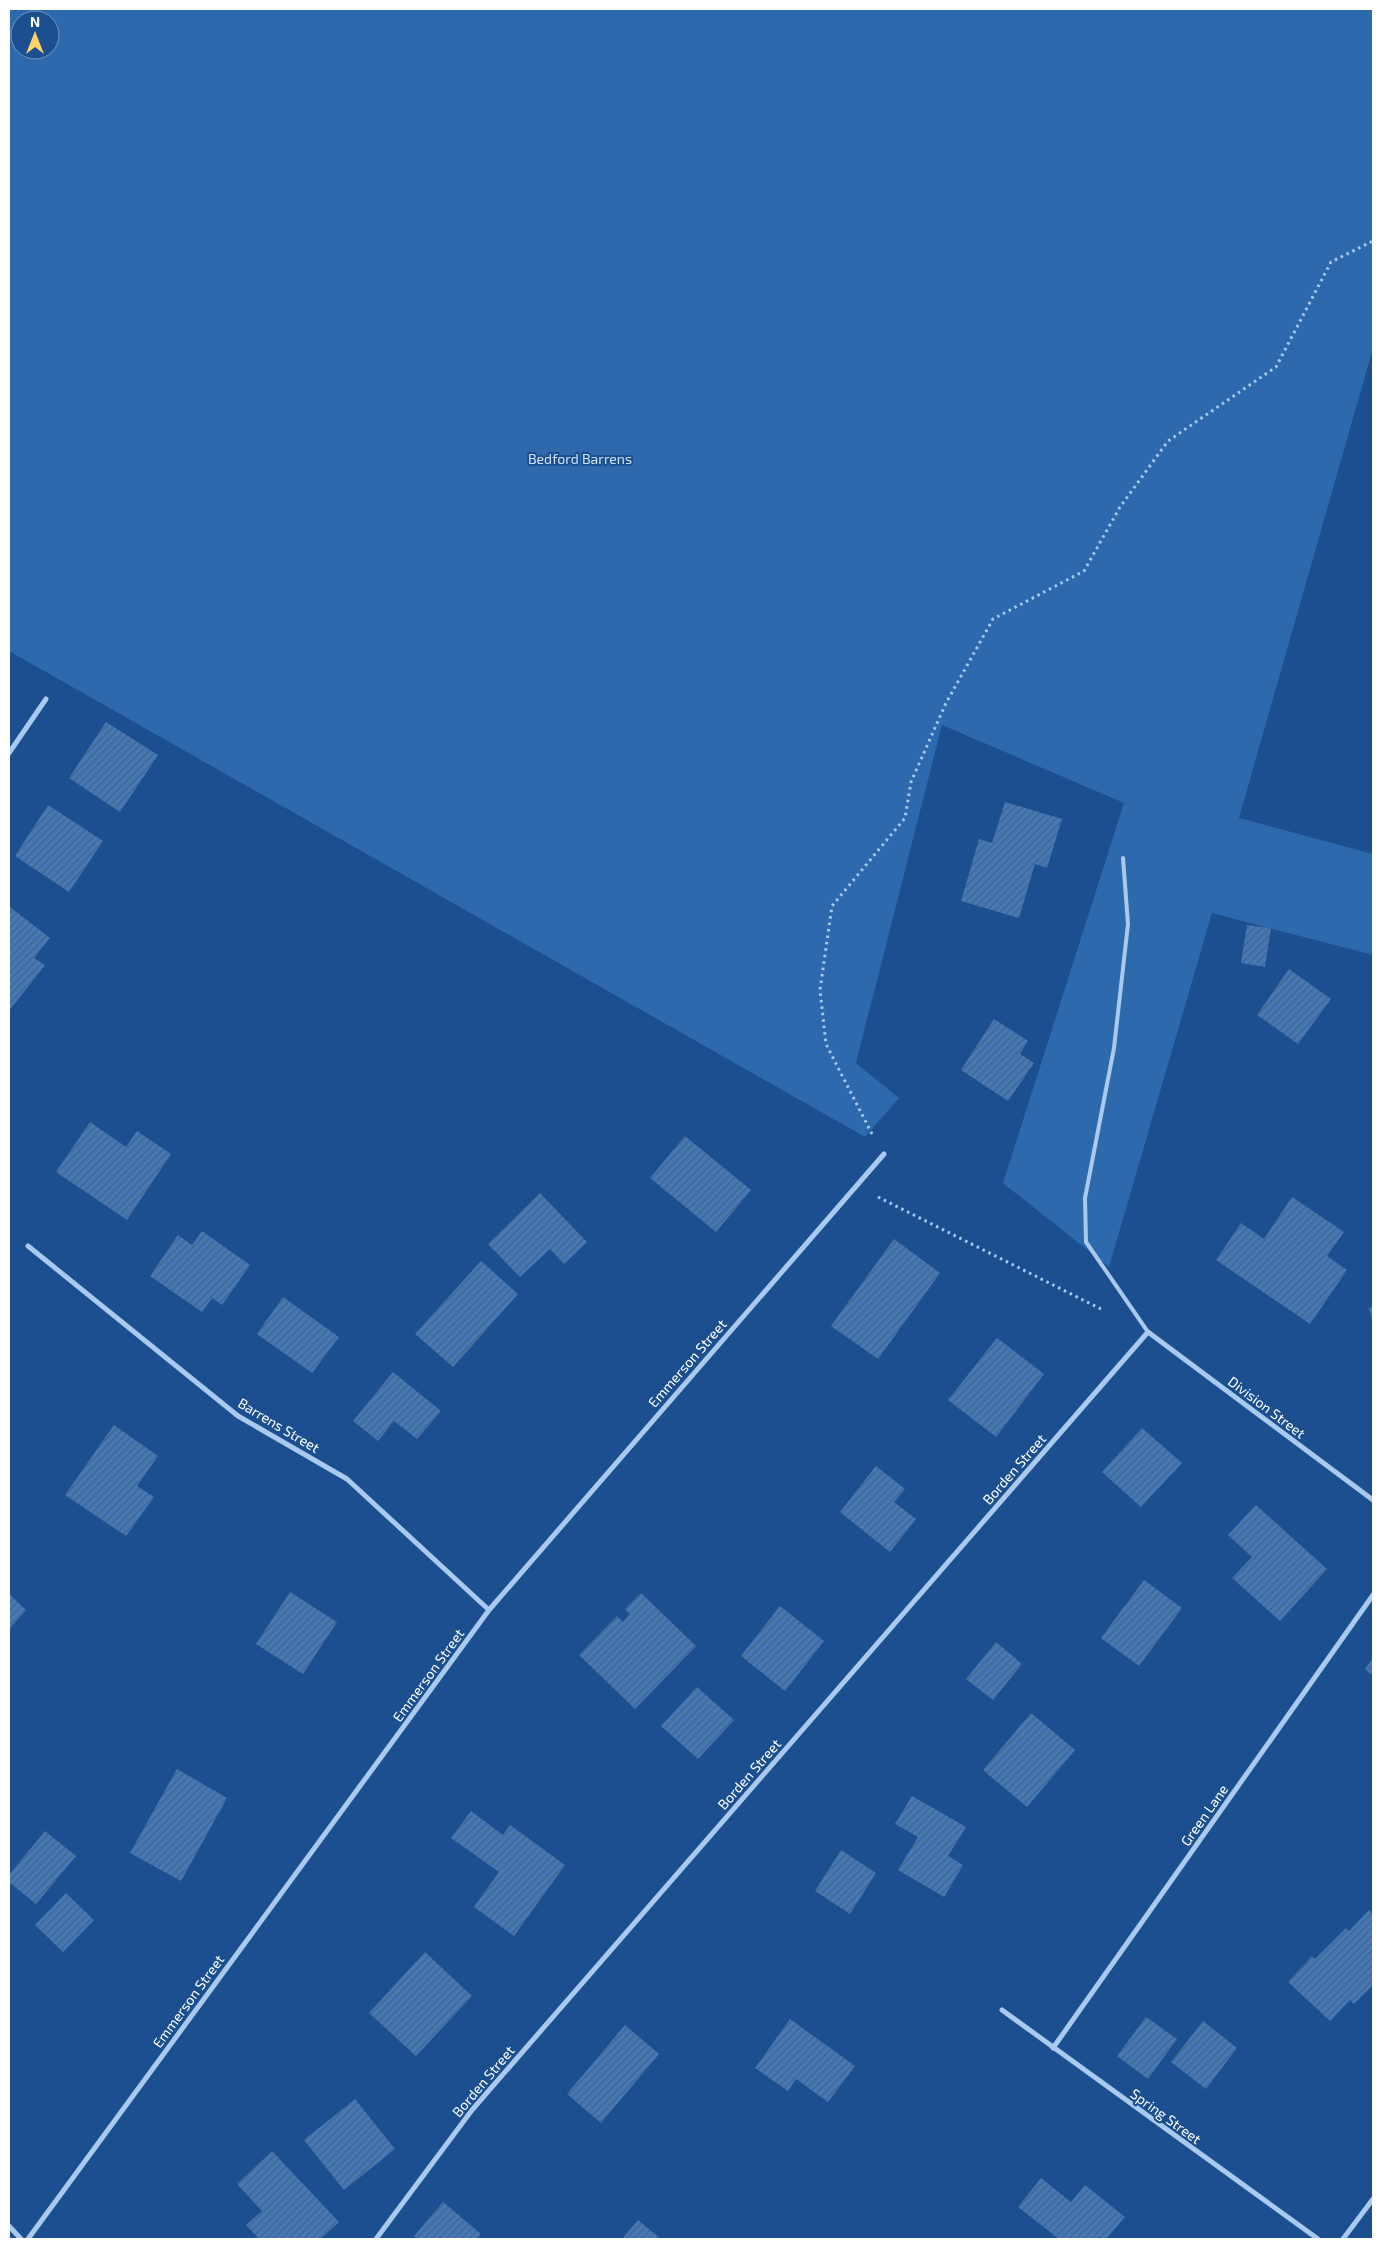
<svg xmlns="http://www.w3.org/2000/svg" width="1382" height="2248" viewBox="0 0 1382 2248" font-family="'Exo 2',sans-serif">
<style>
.green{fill:#2e69ad;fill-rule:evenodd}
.building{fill:url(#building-hatch)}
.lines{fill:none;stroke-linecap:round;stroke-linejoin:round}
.path{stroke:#a9c9ee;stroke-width:3;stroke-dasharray:2.5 4;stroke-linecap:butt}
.lane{stroke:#a9c9ee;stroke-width:4}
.street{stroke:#a9c9ee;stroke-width:5}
.labels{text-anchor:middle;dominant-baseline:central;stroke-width:4;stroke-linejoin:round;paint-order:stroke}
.park-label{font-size:14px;fill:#cfe3fa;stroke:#1b4f8f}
.street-label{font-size:14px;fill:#fff;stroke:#1b4f8f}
</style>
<defs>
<pattern id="building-hatch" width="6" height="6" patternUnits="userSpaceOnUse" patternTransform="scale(1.25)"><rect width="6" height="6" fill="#4478b7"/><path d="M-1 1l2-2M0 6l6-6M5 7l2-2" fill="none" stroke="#486282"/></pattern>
</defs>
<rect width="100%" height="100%" fill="#1b4f8f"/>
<path class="green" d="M9 9H1373V348L1239 818 1373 854V955L1212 913 1109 1267 1003 1183 1124 803 942 725 856 1063 899 1098 865 1137 9 651ZM20 20H50V50H20Z"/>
<path class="building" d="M106 722 158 755 120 812 69 778Z
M1005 802 1062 819 1047 868 1035 864 1019 918 961 901 979 839 992 843Z
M48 805 103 841 69 892 15 856Z
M10 907 50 938 34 958 45 965 9 1011Z
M1247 925 1271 928 1265 967 1241 963Z
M1289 969 1331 999 1298 1044 1257 1015Z
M994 1019 1028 1041 1020 1054 1034 1063 1008 1101 961 1070Z
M90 1122 126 1147 137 1131 171 1154 127 1220 56 1172Z
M685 1136 751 1190 716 1232 650 1178Z
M540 1193 587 1242 564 1264 550 1249 520 1277 488 1244Z
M1292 1197 1344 1232 1327 1256 1347 1270 1310 1324 1216 1260 1241 1223 1264 1239Z
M202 1231 250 1265 222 1305 212 1298 202 1312 150 1276 178 1235 192 1245Z
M894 1239 940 1273 878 1359 831 1326Z
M481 1261 518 1294 453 1367 415 1334Z
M283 1297 339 1337 312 1373 257 1334Z
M1373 1307V1323L1369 1308Z
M997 1338 1044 1374 996 1437 948 1400Z
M393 1372 441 1411 417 1439 394 1421 378 1441 353 1421Z
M114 1425 158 1456 137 1486 154 1497 126 1536 65 1495Z
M1142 1428 1182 1463 1141 1507 1102 1472Z
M876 1466 905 1489 894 1502 916 1519 890 1552 840 1512Z
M1256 1505 1327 1569 1280 1621 1232 1578 1252 1557 1228 1535Z
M1144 1580 1182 1608 1139 1666 1101 1638Z
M290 1592 337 1622 303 1674 256 1644Z
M641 1593 696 1646 635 1709 579 1655 617 1616 623 1622 630 1614 625 1609Z
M9 1594 26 1610 9 1629Z
M780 1606 824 1641 785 1691 741 1656Z
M996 1642 1022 1664 993 1700 966 1679Z
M1373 1658V1676L1365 1669Z
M697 1687 734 1720 698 1759 661 1726Z
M1031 1713 1075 1750 1027 1807 983 1770Z
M177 1769 227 1798 181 1881 130 1853Z
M912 1796 966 1827 948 1856 963 1865 944 1897 898 1870 918 1837 895 1824Z
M471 1811 503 1835 510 1825 565 1865 514 1936 474 1907 499 1872 451 1838Z
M45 1831 76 1856 36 1904 9 1882V1875Z
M841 1850 876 1873 850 1914 815 1891Z
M66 1893 94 1920 63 1952 35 1925Z
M1369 1910 1373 1915V1985L1354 2004 1350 2000 1330 2021 1288 1982 1312 1956 1315 1959 1346 1928 1349 1931Z
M425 1952 472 1996 416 2056 369 2013Z
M1146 2017 1177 2039 1148 2079 1117 2056Z
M790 2019 855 2066 828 2102 796 2079 788 2091 755 2068Z
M1203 2021 1237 2048 1206 2089 1171 2062Z
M625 2025 659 2054 601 2123 567 2094Z
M355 2099 395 2149 344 2190 304 2140Z
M272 2151 339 2222 320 2239H259L246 2225 262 2211 237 2184Z
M1041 2178 1071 2202 1085 2185 1125 2217 1106 2239 1099 2237 1097 2239H1059L1018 2207Z
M443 2202 481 2234 477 2239H418L414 2236Z
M638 2220 661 2239H622Z"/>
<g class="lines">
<path class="path" d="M872 1134 826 1044 820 990 832 906 905 818 911 782 946 703 993 619 1084 571 1120 507 1168 441 1276 367 1331 262 1373 241
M878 1197 1103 1310"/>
<path class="lane" d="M1123 858 1128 924 1114 1048 1085 1198 1086 1242 1148 1332"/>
<path class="street" d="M9 753 46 699
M28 1246 238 1416 347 1479 489 1610
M1002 2010 1318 2239
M1053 2048 1373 1595
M9 2226 21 2239
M28 2239 489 1610 884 1154
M376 2239 472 2110 1148 1332 1373 1500
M1343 2239 1373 2199"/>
</g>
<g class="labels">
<g class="park-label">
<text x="580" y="458">Bedford Barrens</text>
</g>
<g class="street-label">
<text transform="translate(687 1363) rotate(-49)">Emmerson Street</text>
<text transform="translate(1267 1407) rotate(37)">Division Street</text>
<text transform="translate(279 1425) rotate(31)">Barrens Street</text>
<text transform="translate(1014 1469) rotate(-49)">Borden Street</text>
<text transform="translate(428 1675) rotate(-54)">Emmerson Street</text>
<text transform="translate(749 1774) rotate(-49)">Borden Street</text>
<text transform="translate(1204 1815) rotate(-55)">Green Lane</text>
<text transform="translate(188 2001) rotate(-54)">Emmerson Street</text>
<text transform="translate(483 2081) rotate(-50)">Borden Street</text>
<text transform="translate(1166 2116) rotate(36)">Spring Street</text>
</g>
</g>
<rect width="1382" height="2248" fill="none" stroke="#ffffff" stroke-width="20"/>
<g transform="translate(35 35)"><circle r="24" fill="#1b4f8f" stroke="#7695bc"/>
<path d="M0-4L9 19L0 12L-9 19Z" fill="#ffd166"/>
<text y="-8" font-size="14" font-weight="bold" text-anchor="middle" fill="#ffffff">N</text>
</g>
</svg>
